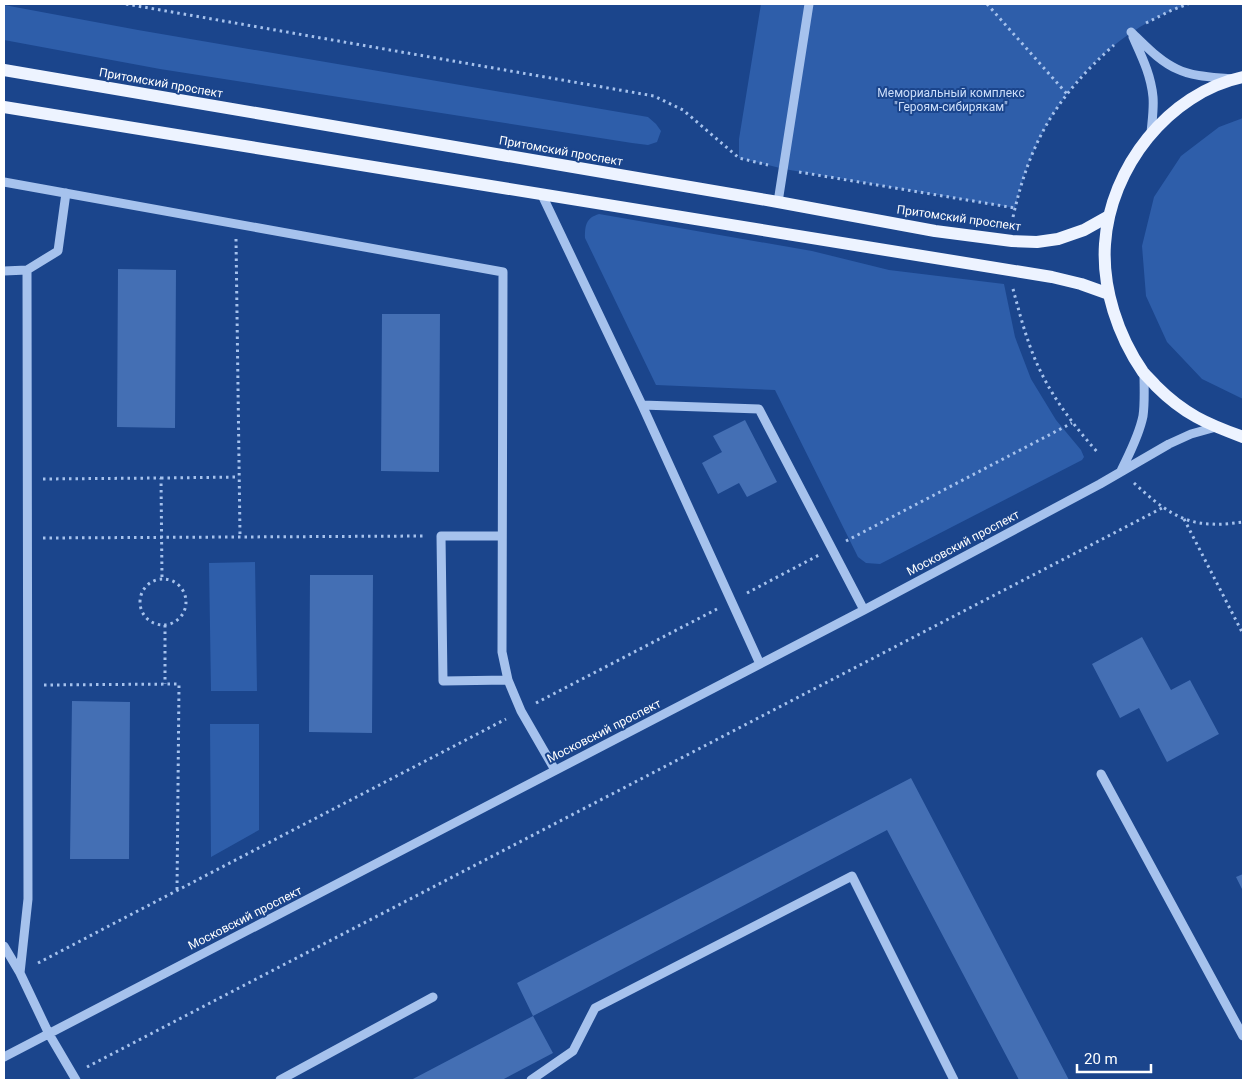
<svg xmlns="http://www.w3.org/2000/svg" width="1247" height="1084" viewBox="0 0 1247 1084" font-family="Roboto,sans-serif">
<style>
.green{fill:#2e5eaa}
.building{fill:#446fb4}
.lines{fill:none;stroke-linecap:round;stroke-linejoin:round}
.path{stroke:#a6c2ed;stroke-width:3;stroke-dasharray:2.5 4;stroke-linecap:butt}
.minor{stroke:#a6c2ed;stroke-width:9}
.major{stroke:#edf3ff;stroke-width:12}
.labels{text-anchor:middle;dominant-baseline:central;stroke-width:4;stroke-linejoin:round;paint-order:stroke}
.street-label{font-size:12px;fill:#fff;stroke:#1b458c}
.park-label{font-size:12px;fill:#ccdefa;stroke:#1b458c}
</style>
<rect width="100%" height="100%" fill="#1b458c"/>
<path class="green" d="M761 4H1188C1097 37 1037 114 1015 208L784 169 739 158V139Z
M4 5 138 30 648 117 656 124 661 131 657 142 648 145 632 143 160 69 4 40Z
M1243 118V399L1202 379 1167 342 1146 296 1142 246 1154 197 1181 156 1219 127Z
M599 214 812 251 889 270 1004 284 1015 337 1031 379 1056 420 1081 450 1084 457 1082 460 880 564 866 563 858 557 775 390 656 385 585 238C585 225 586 218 599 214Z
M255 562 257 691H211L209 563Z
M210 724H259V830L211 857Z"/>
<path class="building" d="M118 269 176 270 175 428 117 427Z
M382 314H440L439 472 381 471Z
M745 420 777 482 747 497 739 483 718 494 702 463 722 452 713 436Z
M310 575H373L372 733 309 732Z
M1142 637 1171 690 1190 680 1219 734 1167 762 1139 708 1120 718 1092 664Z
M72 701 130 702 129 859H70Z
M911 778 1069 1080H1019L887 830 533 1016 517 983Z
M1243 874V891L1236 877Z
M533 1016 553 1053 502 1080H411Z"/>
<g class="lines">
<path class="path" d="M126 4 654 96 683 110 739 158 768 165
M987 4 1067 94
M1146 23 1172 10 1188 4
M799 172 1015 208
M1013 217C1030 141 1056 97 1114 45
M236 239 240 536
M1013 289C1020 315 1027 342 1038 366 1053 399 1075 427 1099 454
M161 478 239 477
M43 479 161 478 162 579
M1134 483C1156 503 1179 524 1212 524 1222 525 1233 523 1243 522
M1184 519 1243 634
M43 538 425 536
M846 541 1072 423
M140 602a23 23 0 1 1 46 0a23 23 0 1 1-46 0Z
M747 593 819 555
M165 625V684
M44 685 179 684 177 891
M536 703 717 609
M38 963 506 719
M87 1067 1162 508"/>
<path class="minor" d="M1131 32C1145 45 1159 61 1177 69 1194 77 1214 77 1232 79
M1133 37C1142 57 1151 75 1153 97 1154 109 1152 121 1151 133
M4 182 503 272 502 652 508 680 521 711 555 770
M66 193 58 251 27 270 28 899 20 973 49 1034 76 1080
M542 195 642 405 760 664
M778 202 809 4
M4 271 27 270
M642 405 759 409 864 610
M1121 471C1129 454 1139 436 1143 416 1145 402 1144 388 1144 373
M502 536H441L443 681 508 680
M1101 774 1243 1036
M4 946 20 973
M4 1057 864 610 1100 484 1169 444 1191 434 1216 427
M280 1080 433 997
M531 1080 573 1051 595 1008 852 876 954 1080"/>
<path class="major" d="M4 70 778 202 935 231 1012 241 1037 242 1058 239 1084 230 1109 216
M1243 77C1168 93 1110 168 1105 244 1102 288 1118 336 1143 372 1147 377 1152 381 1156 386 1184 414 1207 424 1243 437
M4 107 1052 277 1081 284 1109 294"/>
</g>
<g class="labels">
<g class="street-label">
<text transform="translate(161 83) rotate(10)">Притомский проспект</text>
<text transform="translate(561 151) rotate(10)">Притомский проспект</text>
<text transform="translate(959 218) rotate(8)">Притомский проспект</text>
<text transform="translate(963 543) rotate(-28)">Московский проспект</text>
<text transform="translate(604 731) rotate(-27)">Московский проспект</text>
<text transform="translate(245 918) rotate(-27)">Московский проспект</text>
</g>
<g class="park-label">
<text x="951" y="93">Мемориальный комплекс<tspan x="951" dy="14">"Героям-сибирякам"</tspan></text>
</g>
</g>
<rect width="1247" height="1084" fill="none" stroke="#ffffff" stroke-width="10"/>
<path d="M1077 1064v8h74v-8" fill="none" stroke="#ffffff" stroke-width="2.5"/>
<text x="1084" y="1064" font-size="15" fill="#ffffff" stroke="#1b458c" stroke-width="4" paint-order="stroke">20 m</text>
</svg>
